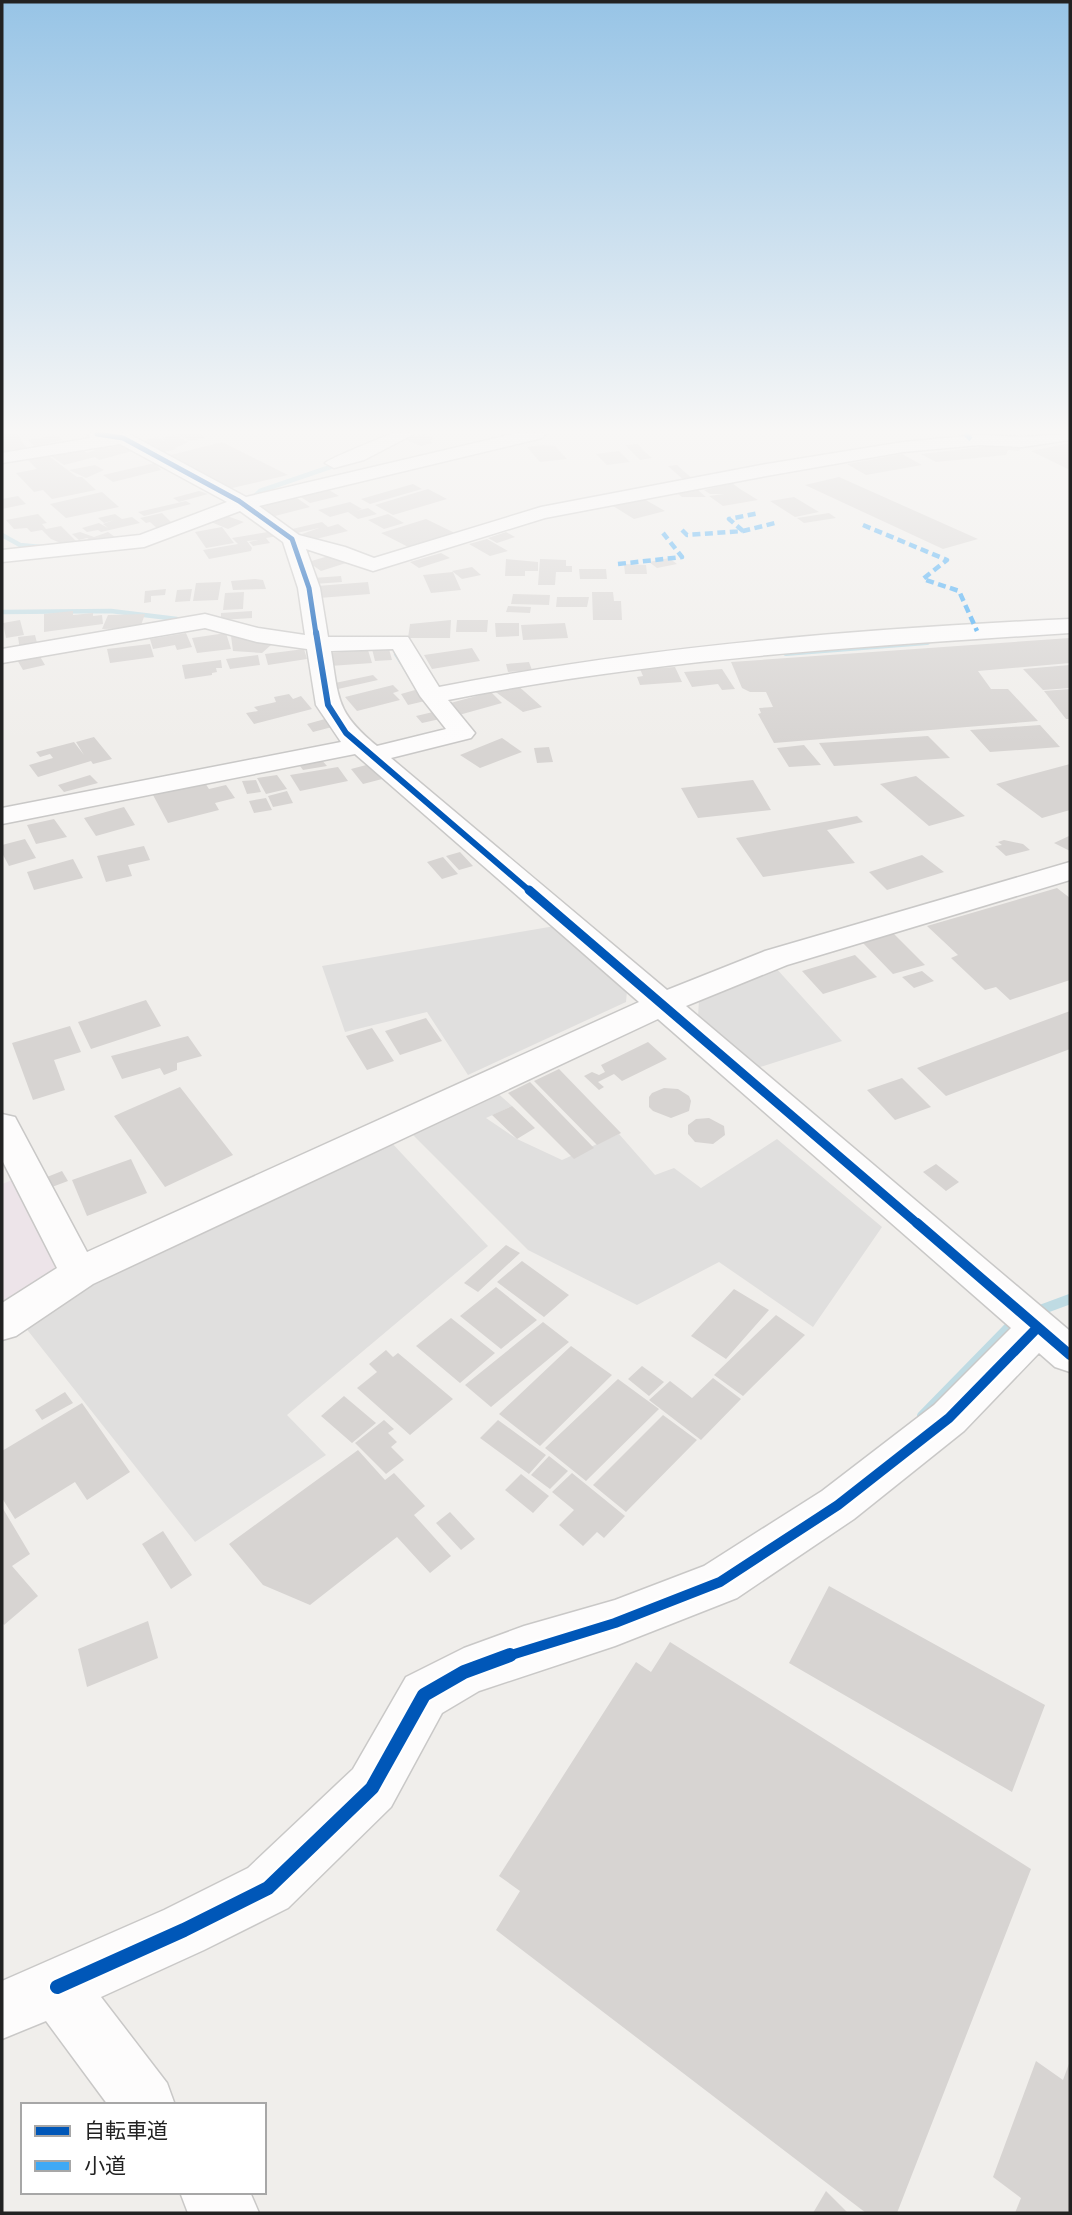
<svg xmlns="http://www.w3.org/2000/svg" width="1072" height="2215" viewBox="0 0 1072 2215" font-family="Inter,'Noto Sans JP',sans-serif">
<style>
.industrial{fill:#ede4e9}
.parking{fill:#e0dfde}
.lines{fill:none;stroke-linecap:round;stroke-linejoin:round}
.stream-far2{stroke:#bfdbe3;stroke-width:4.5}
.stream-far1{stroke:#bfdbe3;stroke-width:6}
.stream{stroke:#bfdbe3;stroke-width:10}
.building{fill:#d7d4d2}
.minor-casing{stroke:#c9c8c7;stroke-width:3}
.minor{fill:#fdfcfc;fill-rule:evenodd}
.quiet{stroke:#3fa9f5;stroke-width:4.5;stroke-dasharray:8 4.5;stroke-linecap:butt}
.cycleway-far4-casing{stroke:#fff;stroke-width:8}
.cycleway-far3-casing{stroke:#fff;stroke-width:10}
.cycleway-far2-casing{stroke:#fff;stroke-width:13}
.cycleway-far1-casing{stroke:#fff;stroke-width:15}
.cycleway-casing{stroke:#fff;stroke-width:18}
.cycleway-far4{stroke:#0057b8;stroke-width:5}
.cycleway-far3{stroke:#0057b8;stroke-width:6}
.cycleway-far2{stroke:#0057b8;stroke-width:9}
.cycleway-far1{stroke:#0057b8;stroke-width:10}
.cycleway{stroke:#0057b8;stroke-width:14}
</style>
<rect width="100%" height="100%" fill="#f0eeeb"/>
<path class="industrial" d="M15 1179 56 1263 51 1279 2 1311V1184Z"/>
<path class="parking" d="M555 926 627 991 626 1002 468 1075 427 1012 345 1032 322 966Z
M775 967 842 1041 754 1069 698 1017 699 1000Z
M494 1090 512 1106 486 1118 517 1139 562 1160 619 1134 655 1175 674 1168 701 1188 777 1139 882 1227 813 1327 719 1262 637 1305 528 1250 411 1133Z
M390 1141 488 1246 287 1415 326 1455 195 1542 25 1327 98 1281Z"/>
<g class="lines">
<path class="stream-far2" d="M252 499 260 491 339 464
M2 535 20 545 41 547
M2 612 111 611 177 619"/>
<path class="stream-far1" d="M786 653 927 642
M397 654 414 681"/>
<path class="stream" d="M1043 1309 1070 1299
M922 1416 1008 1328"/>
</g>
<path class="building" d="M2 434H17L27 448 2 452Z
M176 434H202L205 438 191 441Z
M424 434 435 439 430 440 432 443 421 446 404 439Z
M56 435 63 440 34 446 28 440Z
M174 435 189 442 175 448 177 449 160 453 139 442 157 437 169 444 161 438Z
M222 442 288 475 228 489 167 456Z
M1070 443V470L1031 451Z
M125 444 136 450 99 460 95 457 64 465 51 456 83 450 87 453 105 446 108 448Z
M638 444 644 451 652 458 640 460 625 445Z
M543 445 555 446 567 459 540 462 527 447Z
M990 446 1021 448 1019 451 1008 450 1006 455 936 462 921 454Z
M619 451 630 462 607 465 596 454Z
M902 454 922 465 866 475 847 464Z
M49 456 77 477H82L96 490 52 499 43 490 34 492 16 473 37 469 28 460Z
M155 463 161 470 113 482 103 475Z
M95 465 104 470 86 478 69 470Z
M677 465 696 482 687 483 668 466Z
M839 477 978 539 943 549 805 485Z
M732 483 740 489 758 500 723 506 709 496 724 494H710L704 490Z
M413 484 422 489 370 504 361 499Z
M324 487 339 496 310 503 296 494Z
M428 489 447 499 393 515 375 505Z
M698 490 706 497H682L677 493Z
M199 491 208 494 179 502 173 498Z
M102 492 119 507 66 518 50 504Z
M18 496 26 504 2 509V499Z
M294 496 310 507 275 516 260 506Z
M794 497 819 512 795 517 770 501Z
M644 499 665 511 634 519 613 506Z
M186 501 191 504 144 516 138 512Z
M350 502 362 509 356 511 368 508 377 514 358 519 348 512 330 517 318 510Z
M162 513 175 526 159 530 150 522 146 523 140 518Z
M829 513 836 518 804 523 797 518Z
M38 514 47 523 42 524 46 529 61 526 76 541 63 544 51 539 42 530 31 532 27 528 14 529 6 520Z
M115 514 122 519 132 517 140 523 101 532 98 530 87 532 82 528 99 523 108 528 103 524 114 520 104 523 98 518Z
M388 514 404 523 384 529 368 520Z
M227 516 244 522 228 529 211 522Z
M426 519 461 536 416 551 381 533Z
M322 522 328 527 338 524 348 531 312 540 302 534 319 528 297 533 292 529Z
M222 527 234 543 206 548 195 532Z
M274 531 278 536 266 538 270 543 253 546 249 542 258 540 247 541 252 548 251 551 209 559 203 550 238 544 232 538Z
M80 532 94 537 108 532 115 537 94 542 87 538 79 540 72 534Z
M506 532 515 537 497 543 488 538Z
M487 539 508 551 490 556 469 544Z
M441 553 450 558 419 568 410 562Z
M332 555 346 563 321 571 308 562Z
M669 558 677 564 657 568 649 562Z
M506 559 538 562V571H525V576H505Z
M540 559 566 560V566H572V572H556L555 585H538Z
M624 564 646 565 647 574H625Z
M472 567 481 575 462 579 452 571Z
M579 569H606L607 579H580Z
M453 572 461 590 431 593 423 575Z
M341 576 342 582 314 584 313 578Z
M255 579 263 580 266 589 233 590 231 581Z
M221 582 218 600 193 601 196 583Z
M368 582 370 594 319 598 317 586Z
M166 589 165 595 151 596V602L144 603 145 591Z
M192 589 190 601 175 602 177 590Z
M244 592 243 609 223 610 225 593Z
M592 592H613L614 601H621L622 620H593Z
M513 594 550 595 549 605 511 604Z
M557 597H589L587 607H556Z
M508 606 531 607 530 613 506 612Z
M73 611V615L93 613V616L102 615 103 624 44 632V614Z
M252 611V618L221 620V613Z
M145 614 140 628 102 629 108 615Z
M20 620 24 635 6 638 3 623Z
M451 620 450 638H408L410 624Z
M457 620H488L487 632H456Z
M495 623H519V636L496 637Z
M565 623 568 638 523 640 521 625Z
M186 633 192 647 177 650 175 645 153 649 150 639Z
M226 633 231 649 197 653 192 638Z
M35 635 38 647 20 650 18 637Z
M231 636 262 642 271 645 262 653 233 651Z
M1070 638V663L978 671 991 689H1008L1038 721 774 743 758 714 761 713 759 708 773 707 766 692H750L742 688 731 662Z
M150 644 154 657 110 663 107 649Z
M381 648 382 650 389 649 392 660 375 661 372 649Z
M472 648 480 661 432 669 424 655Z
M304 649 307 659 268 665 265 654Z
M368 650 372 663 330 666 328 653Z
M38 653 45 665 23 670 16 658Z
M258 655 260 665 230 669 226 659Z
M221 660 222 668H216L217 672 212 673V675L185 679 182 665Z
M529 662 532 670 508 672 506 664Z
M1070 665V688L1043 690 1023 669Z
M675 667 682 682 640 685 637 677 643 676 640 669Z
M722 669 735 689 722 690 718 684 692 687 684 672Z
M373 675 378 680 338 689 335 683Z
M516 684 542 707 523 712 493 690Z
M393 685 399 691 393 693 400 700 357 711 345 697Z
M1070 689V719H1066L1044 691Z
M415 690 425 701 408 705 401 694Z
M491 692 502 703 459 715 447 704Z
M289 694 293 699 301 696 312 709 254 724 246 713 258 711 254 707 276 702 274 697Z
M433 712 440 719 422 723 416 716Z
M325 719 332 727 313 732 307 724Z
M1040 725 1060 747 990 752 970 730Z
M928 736 950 758 834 766 819 743Z
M94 737 112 759 93 764 91 761 38 777 29 765 53 758 50 754 40 757 36 752 74 742 84 755 76 742Z
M502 738 522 752 480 768 460 755Z
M804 745 821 765 789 767 777 748Z
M549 747 553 762 537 763 534 748Z
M320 758 327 766 303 770 297 762Z
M374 763 386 778 363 784 351 769Z
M1070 764V810L1042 818 996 784Z
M338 767 348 781 300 791 290 775Z
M90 775 98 783 64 792 58 785Z
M277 775 287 789 266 794 257 778Z
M916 776 965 816 929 826 880 784Z
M256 780 261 792 247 794 242 781Z
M753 780 771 810 698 818 681 788Z
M205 783 209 789 226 785 235 798 215 803 219 810 168 823 153 795Z
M287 791 293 803 273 807 268 796Z
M266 798 272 810 254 813 249 801Z
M124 807 135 825 96 836 84 818Z
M857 816 863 822 827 830 855 863 763 877 736 838Z
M54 819 67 837 36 844 27 825Z
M1069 836 1070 851 1054 843Z
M25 839 36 858 9 866 2 853V845Z
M1004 840 1023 844 1030 850 1006 856 995 846 1002 845 998 842Z
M144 846 150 860 128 865 132 876 106 882 97 856Z
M460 852 473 866 459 870 446 856Z
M922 855 944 872 887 890 869 872Z
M443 857 458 874 442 879 427 862Z
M73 859 83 878 34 890 27 872Z
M1057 888 1070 898V980L1010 1000 996 987 985 990 951 958 958 955 927 926Z
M893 933 925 965 893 974 862 942Z
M855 955 877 977 823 994 802 971Z
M922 971 934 981 914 988 902 977Z
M146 1000 161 1026 91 1049 78 1022Z
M1070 1011V1049L946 1096 917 1068Z
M426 1018 442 1041 400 1055 385 1031Z
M70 1026 81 1052 54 1060 65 1090 33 1100 12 1043Z
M372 1028 394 1061 367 1070 346 1036Z
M188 1036 202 1056 177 1063V1070L164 1075 160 1068 122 1079 111 1056Z
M648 1042 667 1059 622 1081 614 1074 598 1082 604 1087 599 1090 584 1076 592 1072 599 1075 605 1072 601 1065Z
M559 1069 621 1133 597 1145 534 1081Z
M902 1078 931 1107 895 1120 867 1090Z
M530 1082 594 1148 574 1159 508 1093Z
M180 1087 233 1155 165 1187 114 1116Z
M664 1088 678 1089 689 1096 691 1101 689 1111 671 1118 653 1111 649 1107V1097L652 1093Z
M512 1106 535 1128 517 1139 492 1115Z
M709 1118 724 1126 725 1135 713 1144 695 1142 688 1134V1125L696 1119Z
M131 1159 147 1193 87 1216 72 1180Z
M936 1164 959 1182 946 1191 923 1172Z
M62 1171 68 1181 52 1187 47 1177Z
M506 1245 520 1253 478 1292 464 1283Z
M522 1261 569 1295 544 1317 497 1282Z
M496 1287 537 1320 501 1349 460 1316Z
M734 1289 769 1310 726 1359 691 1336Z
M776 1315 805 1335 743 1396 714 1375Z
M451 1318 495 1353 460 1383 416 1346Z
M543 1322 569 1342 491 1407 465 1385Z
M571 1346 612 1375 540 1446 499 1414Z
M386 1350 393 1357 398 1353 453 1399 410 1435 357 1388 377 1372 369 1364Z
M642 1366 664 1382 649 1396 628 1379Z
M713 1378 741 1399 701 1440 649 1400 670 1381 692 1398Z
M618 1379 659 1409 586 1481 545 1448Z
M65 1392 73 1403 42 1420 35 1410Z
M344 1396 376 1423 352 1443 321 1416Z
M82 1403 130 1472 87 1500 75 1482 15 1519 2 1498V1451Z
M663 1415 697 1440 626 1512 593 1485Z
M384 1420 394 1429 388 1433 397 1442 391 1447 404 1460 386 1474 355 1443Z
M498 1420 546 1455 529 1474 480 1438Z
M358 1450 385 1480 394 1473 425 1506 414 1515 451 1556 430 1573 397 1537 310 1605 263 1585 229 1544Z
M549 1456 568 1471 550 1489 531 1475Z
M572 1473 625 1516 604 1538 597 1532 583 1546 559 1525 574 1510 552 1492Z
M521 1474 549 1496 533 1513 505 1490Z
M2 1507 30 1554 12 1566 38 1596 4 1625 2 1622Z
M450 1512 475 1539 461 1550 436 1523Z
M163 1531 192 1575 171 1589 142 1544Z
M829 1586 1045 1705 1012 1792 789 1663Z
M148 1621 158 1658 87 1687 78 1649Z
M670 1642 1031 1869 897 2213H866L496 1930 520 1891 499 1876 636 1662 651 1672Z
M1036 2061 1063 2080 1070 2061V2213H1015L1021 2198 993 2177Z
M826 2191 848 2213H813Z"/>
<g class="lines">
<g class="minor-casing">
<path id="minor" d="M88 434H129L246 497 513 434H545L542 438 259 506 299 535 345 547 374 558 541 507 761 465 903 442 979 435 1022 437 1070 434V440L1022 447 979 445 903 452 761 477 545 518 373 571 306 549 320 588 328 637H408L439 687C647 646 859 629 1070 619V633C861 646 653 659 448 700L475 733 471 738 391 758 667 990 765 951 1070 862V880L787 965 686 1006 1070 1331V1372L1055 1367 1039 1353 964 1431 854 1519 737 1598 615 1646 479 1691 442 1713 391 1807 288 1908 204 1950 101 1997 167 2083 175 2105H108L46 2021 2 2039V1981L164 1910 248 1868 353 1769 406 1677 464 1648 524 1626 615 1600 704 1566 822 1491 934 1405 1011 1328 658 1019 93 1284 16 1336 2 1340V1303L57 1268 2 1160V1114L15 1117 87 1252 639 1002 355 754 2 824V808L341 742 316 705 307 649 257 642 205 628 2 663V649L205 614 258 628 305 635 298 588 283 542 240 511 144 547 2 562V550L140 535 227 502 120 444 2 463V453L91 438ZM393 649 420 696 446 729 377 746C336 712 339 700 331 651Z
M390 434H414L364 460 334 468 325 463C330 458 379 439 390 434Z
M180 2192H250L259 2213H188Z"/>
</g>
<use href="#minor" class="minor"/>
<path class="quiet" d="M965 434 973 441
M863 525 947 560 923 579 959 591 977 631
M682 530 687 535 743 531 775 523
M743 531 729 519 759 513
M618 564 682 557 663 533"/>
<g class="cycleway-far4-casing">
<path id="cycleway-far4" d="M97 434 123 438 239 501 292 539 309 588 316 634"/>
</g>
<g class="cycleway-far3-casing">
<path id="cycleway-far3" d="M316 632 328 705 346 733 531 892"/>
</g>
<g class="cycleway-far2-casing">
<path id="cycleway-far2" d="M529 890 919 1225"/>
</g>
<g class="cycleway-far1-casing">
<path id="cycleway-far1" d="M917 1223 1070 1355
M505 1657 615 1623 720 1582 838 1505 949 1418 1037 1328"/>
</g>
<g class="cycleway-casing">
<path id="cycleway" d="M57 1987 184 1930 268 1888 372 1788 424 1695 464 1672 510 1655"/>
</g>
<use href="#cycleway-far4" class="cycleway-far4"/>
<use href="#cycleway-far3" class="cycleway-far3"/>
<use href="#cycleway-far2" class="cycleway-far2"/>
<use href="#cycleway-far1" class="cycleway-far1"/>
<use href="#cycleway" class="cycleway"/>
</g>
<linearGradient id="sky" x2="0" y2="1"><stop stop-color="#97c4e6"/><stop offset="0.58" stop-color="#f8f7f6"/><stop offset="1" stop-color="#f8f7f6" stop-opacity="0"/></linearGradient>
<rect width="1072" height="744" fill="url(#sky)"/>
<rect width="1072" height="2215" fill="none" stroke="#222222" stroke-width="7"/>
<rect x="21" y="2103" width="245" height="91" fill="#ffffff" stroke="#a7a7a7" stroke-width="2"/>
<rect x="35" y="2126" width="35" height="10" fill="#0057b8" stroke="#a7a7a7" stroke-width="2"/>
<text x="84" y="2138" font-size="21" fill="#222222">自転車道</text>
<rect x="35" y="2161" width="35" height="10" fill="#3fa9f5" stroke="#a7a7a7" stroke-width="2"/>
<text x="84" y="2173" font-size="21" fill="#222222">小道</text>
</svg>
